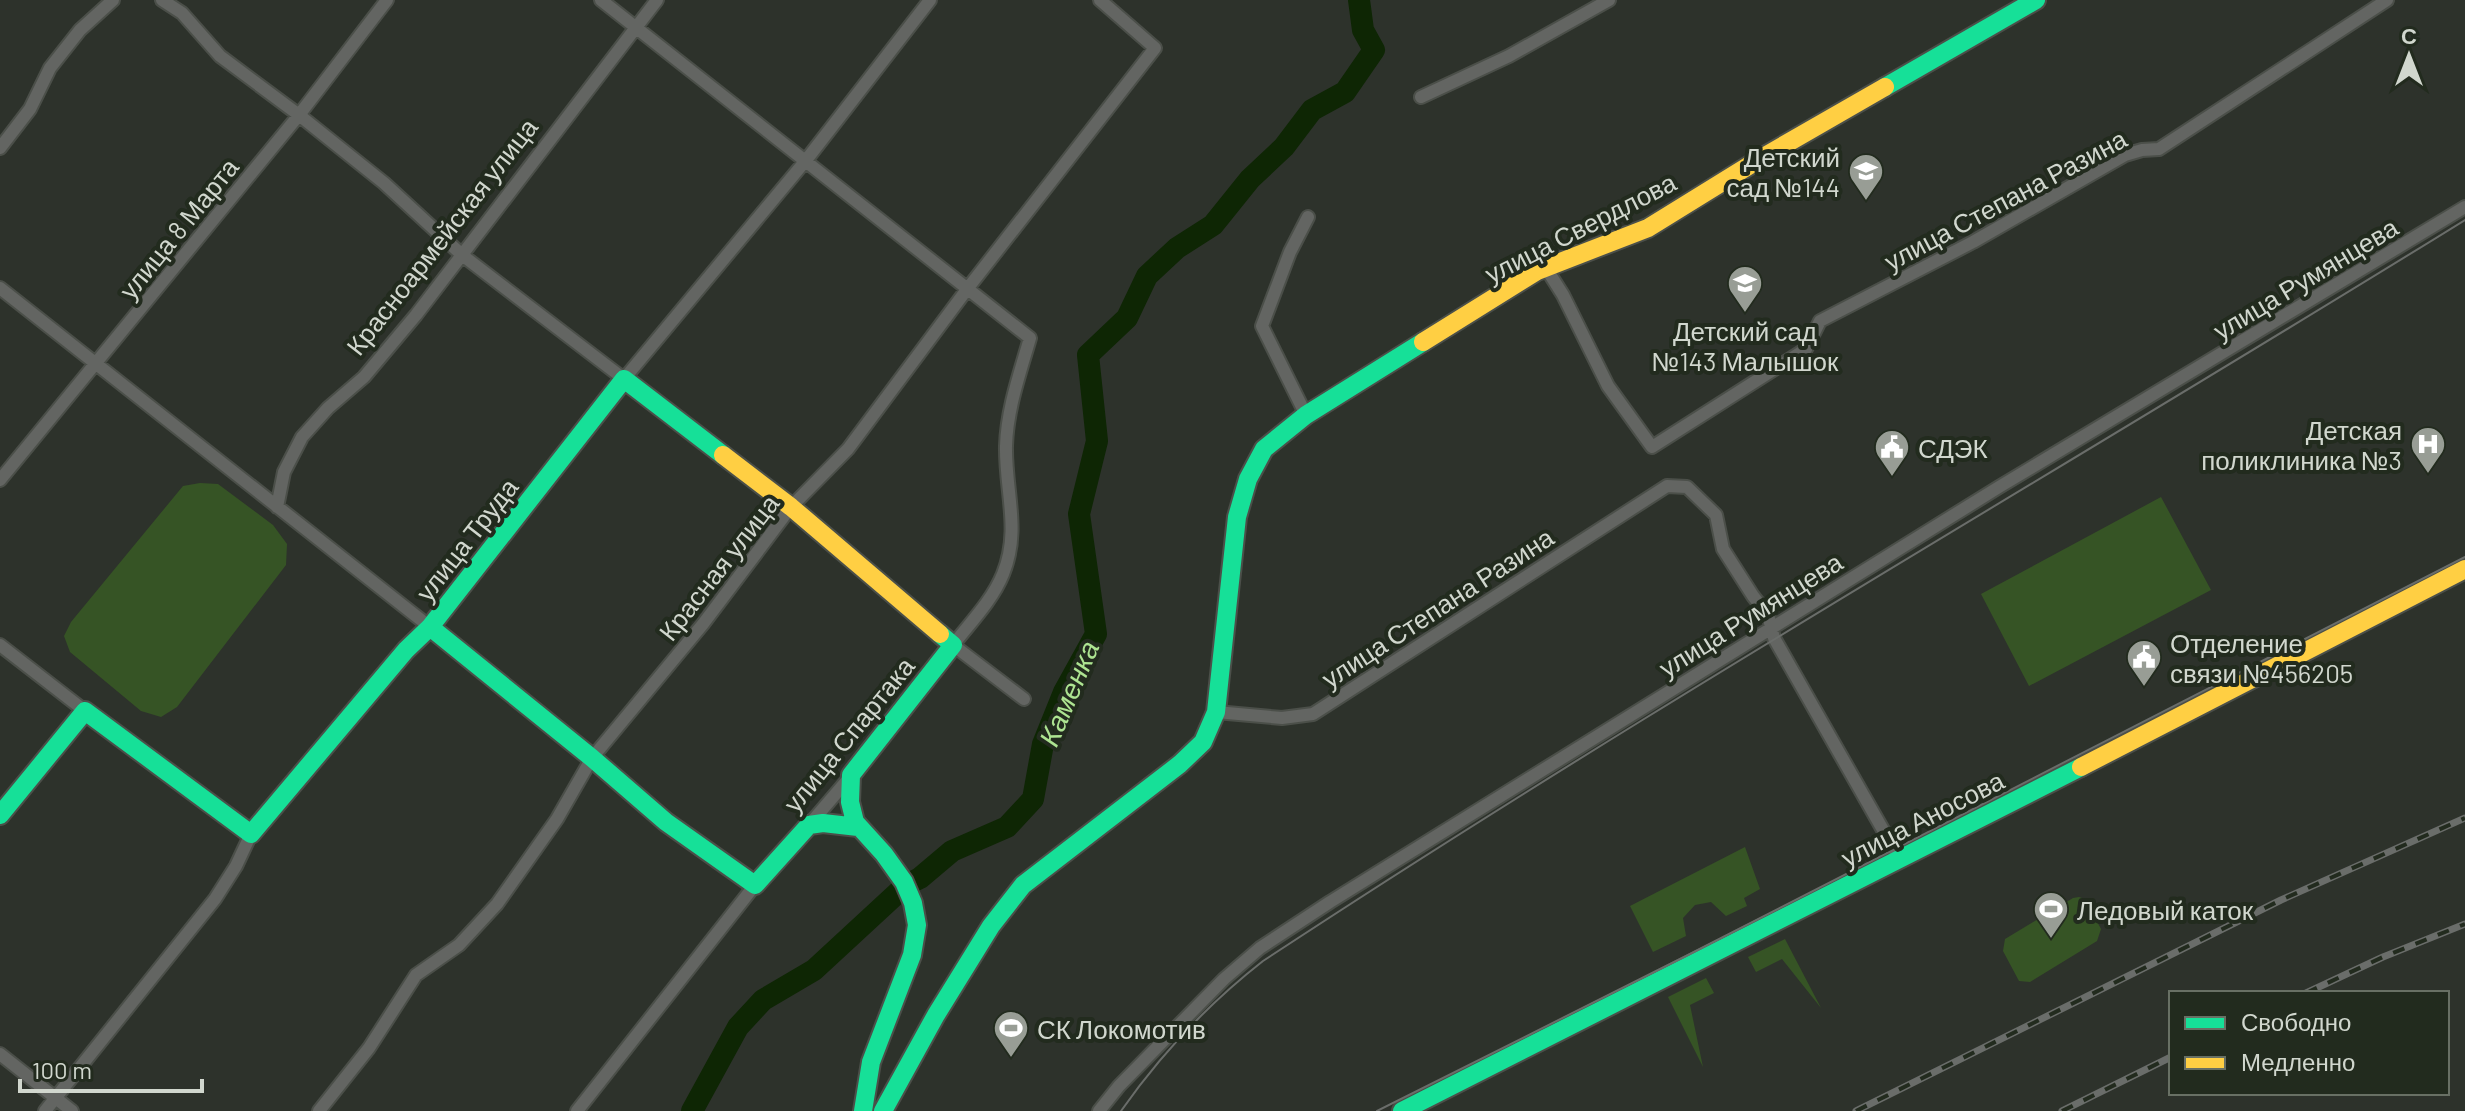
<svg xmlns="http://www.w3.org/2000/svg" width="2465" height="1111" viewBox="0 0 2465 1111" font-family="Barlow,sans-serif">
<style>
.green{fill:#365425}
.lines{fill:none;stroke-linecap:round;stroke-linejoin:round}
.river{stroke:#0e2604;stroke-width:22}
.street-casing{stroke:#4b4f49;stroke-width:16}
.fast-casing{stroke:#4b4f49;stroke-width:22}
.slow-casing{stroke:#4b4f49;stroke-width:22}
.street{stroke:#636562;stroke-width:12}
.fast{stroke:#16e098;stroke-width:18}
.slow{stroke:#ffcf43;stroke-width:18}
.tram{stroke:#6a6d6a;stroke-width:2}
.rail-casing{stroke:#6a6d6a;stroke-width:7}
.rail{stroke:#222b1e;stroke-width:4;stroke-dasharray:12;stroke-linecap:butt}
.labels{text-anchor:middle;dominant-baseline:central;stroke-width:8;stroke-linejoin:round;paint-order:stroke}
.poi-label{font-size:26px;fill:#d1d7ce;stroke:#222b1e;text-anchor:start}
.street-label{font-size:26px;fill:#d1d7ce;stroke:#222b1e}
.water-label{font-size:28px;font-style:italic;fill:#ade491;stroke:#222b1e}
</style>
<rect width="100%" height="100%" fill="#2d322b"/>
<path class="green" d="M200 483 218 484 273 525 287 544 286 565 177 707 161 717 141 711 70 652 64 636 71 622 183 486Z
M2161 497 2211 590 2029 686 1981 594Z
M1745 847 1760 889 1744 898 1747 906 1726 916 1711 902 1695 905 1683 918 1686 936 1653 952 1630 906Z
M2079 897 2085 899 2101 929 2097 941 2030 982 2019 981 2003 951 2005 939 2073 898Z
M1785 939 1821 1008 1782 959 1756 972 1748 957Z
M1706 978 1714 993 1690 1005 1703 1067 1668 997Z"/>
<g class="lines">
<path class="river" d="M692 1111 738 1027 763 1000 814 970 906 885 920 878 952 851 1007 827 1033 799 1043 744 1064 692 1096 634 1079 514 1097 441 1088 355 1127 318 1147 276 1177 248 1213 225 1250 179 1284 147 1312 110 1345 92 1374 50 1363 30 1359 0"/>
<g class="street-casing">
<path id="street" d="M162 0 182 13 220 56 299 115 384 183 462 255 624 379 807 159 930 0
M601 0 1030 338C1020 373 1007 409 1006 446 1005 491 1021 530 1003 574 992 601 970 623 953 645L1024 699
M1421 97 1509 56 1609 0
M0 148 30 109 50 68 80 30 113 0
M1546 268 1563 295 1608 386 1652 447 1806 349 1820 321 1973 242 2125 155 2142 150 2159 149 2387 0
M0 288 430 627
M1306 415 1262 326 1290 252 1308 217
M0 480 299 115 387 0
M277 507 284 472 302 437 328 408 364 377 416 315 657 0
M0 645 85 711
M1216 712 1282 718 1313 714 1667 486 1687 487 1716 515 1723 549 1753 596 1768 615 1774 638 1899 858
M809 825 851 776
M0 1054 72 1111
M45 1111 215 899 236 866 251 834
M319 1111 369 1048 416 975 459 945 497 904 557 819 592 758 703 624 791 507 848 449 968 288 1155 48 1100 0
M577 1111 755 885
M1099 1111 1119 1086 1224 979 1260 948 1330 902 1999 487 2465 207"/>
</g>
<g class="fast-casing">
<path id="fast" d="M1885 87 2036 0
M430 627 592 758 666 822 755 885 809 825 823 823 858 827
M0 815 85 711 251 834 406 650 430 627 624 379 723 455
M863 1111 871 1062 912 955 917 925 913 903 904 882 884 854 855 822 850 802 851 775 953 645 940 634
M883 1111 936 1015 991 926 1023 885 1180 764 1203 742 1216 712 1237 517 1248 479 1264 449 1306 415 1423 342
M1402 1111 2081 767"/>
</g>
<g class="slow-casing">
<path id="slow" d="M1423 342 1537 271 1648 228 1758 160 1885 87
M723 455 791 507 940 634
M2081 767 2465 569"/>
</g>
<use href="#street" class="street"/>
<use href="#fast" class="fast"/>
<use href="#slow" class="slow"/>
<path class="tram" d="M1121 1111C1161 1054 1208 1004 1263 961 1656 702 2065 468 2465 220
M1377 1111 1686 956 2465 557"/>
<g class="rail-casing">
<path id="rail" d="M2306 993 2383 957 2465 924
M1856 1111 2281 900 2465 818
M2062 1111 2171 1057"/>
</g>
<use href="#rail" class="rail"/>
</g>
<defs>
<g id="school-pin" transform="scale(1.8)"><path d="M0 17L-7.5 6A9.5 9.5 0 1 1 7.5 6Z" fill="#989d95" stroke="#222b1e"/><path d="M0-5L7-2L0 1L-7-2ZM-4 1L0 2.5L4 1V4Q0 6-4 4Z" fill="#fff"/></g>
<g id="hospital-pin" transform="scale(1.8)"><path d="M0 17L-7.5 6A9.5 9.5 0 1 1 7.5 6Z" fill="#989d95" stroke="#222b1e"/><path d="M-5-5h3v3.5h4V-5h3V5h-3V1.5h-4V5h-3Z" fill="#fff"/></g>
<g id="civic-pin" transform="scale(1.8)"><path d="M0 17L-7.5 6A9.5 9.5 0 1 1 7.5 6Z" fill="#989d95" stroke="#222b1e"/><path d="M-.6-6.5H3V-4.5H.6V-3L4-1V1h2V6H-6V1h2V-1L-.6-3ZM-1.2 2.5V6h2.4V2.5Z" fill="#fff"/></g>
<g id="stadium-pin" transform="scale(1.8)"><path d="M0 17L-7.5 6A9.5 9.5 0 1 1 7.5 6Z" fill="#989d95" stroke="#222b1e"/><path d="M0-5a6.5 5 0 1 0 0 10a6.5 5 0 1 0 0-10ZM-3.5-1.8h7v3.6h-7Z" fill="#fff"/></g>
</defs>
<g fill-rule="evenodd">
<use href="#school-pin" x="1866" y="171"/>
<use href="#school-pin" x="1745" y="283"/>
<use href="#hospital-pin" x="2428" y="444"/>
<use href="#civic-pin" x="1892" y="447"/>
<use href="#civic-pin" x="2144" y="657"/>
<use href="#stadium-pin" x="2051" y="909"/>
<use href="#stadium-pin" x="1011" y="1028"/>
</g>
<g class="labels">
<g class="poi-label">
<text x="1840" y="156" text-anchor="end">Детский<tspan x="1840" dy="30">сад №144</tspan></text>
<text x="1745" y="330" text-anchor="middle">Детский сад<tspan x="1745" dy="30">№143 Малышок</tspan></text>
<text x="2402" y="429" text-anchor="end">Детская<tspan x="2402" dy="30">поликлиника №3</tspan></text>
<text x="1918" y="447">СДЭК</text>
<text x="2170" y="642">Отделение<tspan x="2170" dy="30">связи №456205</tspan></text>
<text x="2077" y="909">Ледовый каток</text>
<text x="1037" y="1028">СК Локомотив</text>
</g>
<g class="street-label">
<text transform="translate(2005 199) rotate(-28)">улица Степана Разина</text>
<text transform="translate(1580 227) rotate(-27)">улица Свердлова</text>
<text transform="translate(178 228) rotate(-51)">улица 8 Марта</text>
<text transform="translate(441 236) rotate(-52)">Красноармейская улица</text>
<text transform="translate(2305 278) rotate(-31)">улица Румянцева</text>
<text transform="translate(466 539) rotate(-52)">улица Труда</text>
<text transform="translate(718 567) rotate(-52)">Красная улица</text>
<text transform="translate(1437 607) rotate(-33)">улица Степана Разина</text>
<text transform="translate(1750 614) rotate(-32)">улица Румянцева</text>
<text transform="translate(848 734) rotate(-51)">улица Спартака</text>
<text transform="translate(1922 818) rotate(-27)">улица Аносова</text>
</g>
<g class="water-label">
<text transform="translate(1068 693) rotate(-67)">Каменка</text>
</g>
</g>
<rect x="2169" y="991" width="280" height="104" fill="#222b1e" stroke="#687064" stroke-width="2"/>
<rect x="2185" y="1017" width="40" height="12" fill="#16e098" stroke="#687064" stroke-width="2"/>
<text x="2241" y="1031" font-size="24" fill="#d1d7ce">Свободно</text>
<rect x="2185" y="1057" width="40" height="12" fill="#ffcf43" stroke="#687064" stroke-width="2"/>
<text x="2241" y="1071" font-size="24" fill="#d1d7ce">Медленно</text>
<g transform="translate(2409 56)" stroke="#222b1e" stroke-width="6" paint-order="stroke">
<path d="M0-6L14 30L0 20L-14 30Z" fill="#d1d7ce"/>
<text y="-12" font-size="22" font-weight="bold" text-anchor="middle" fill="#d1d7ce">С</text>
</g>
<path d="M20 1079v12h182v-12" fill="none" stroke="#d1d7ce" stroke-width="4"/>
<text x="32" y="1079" font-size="24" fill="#d1d7ce" stroke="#222b1e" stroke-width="6" paint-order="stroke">100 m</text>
</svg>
